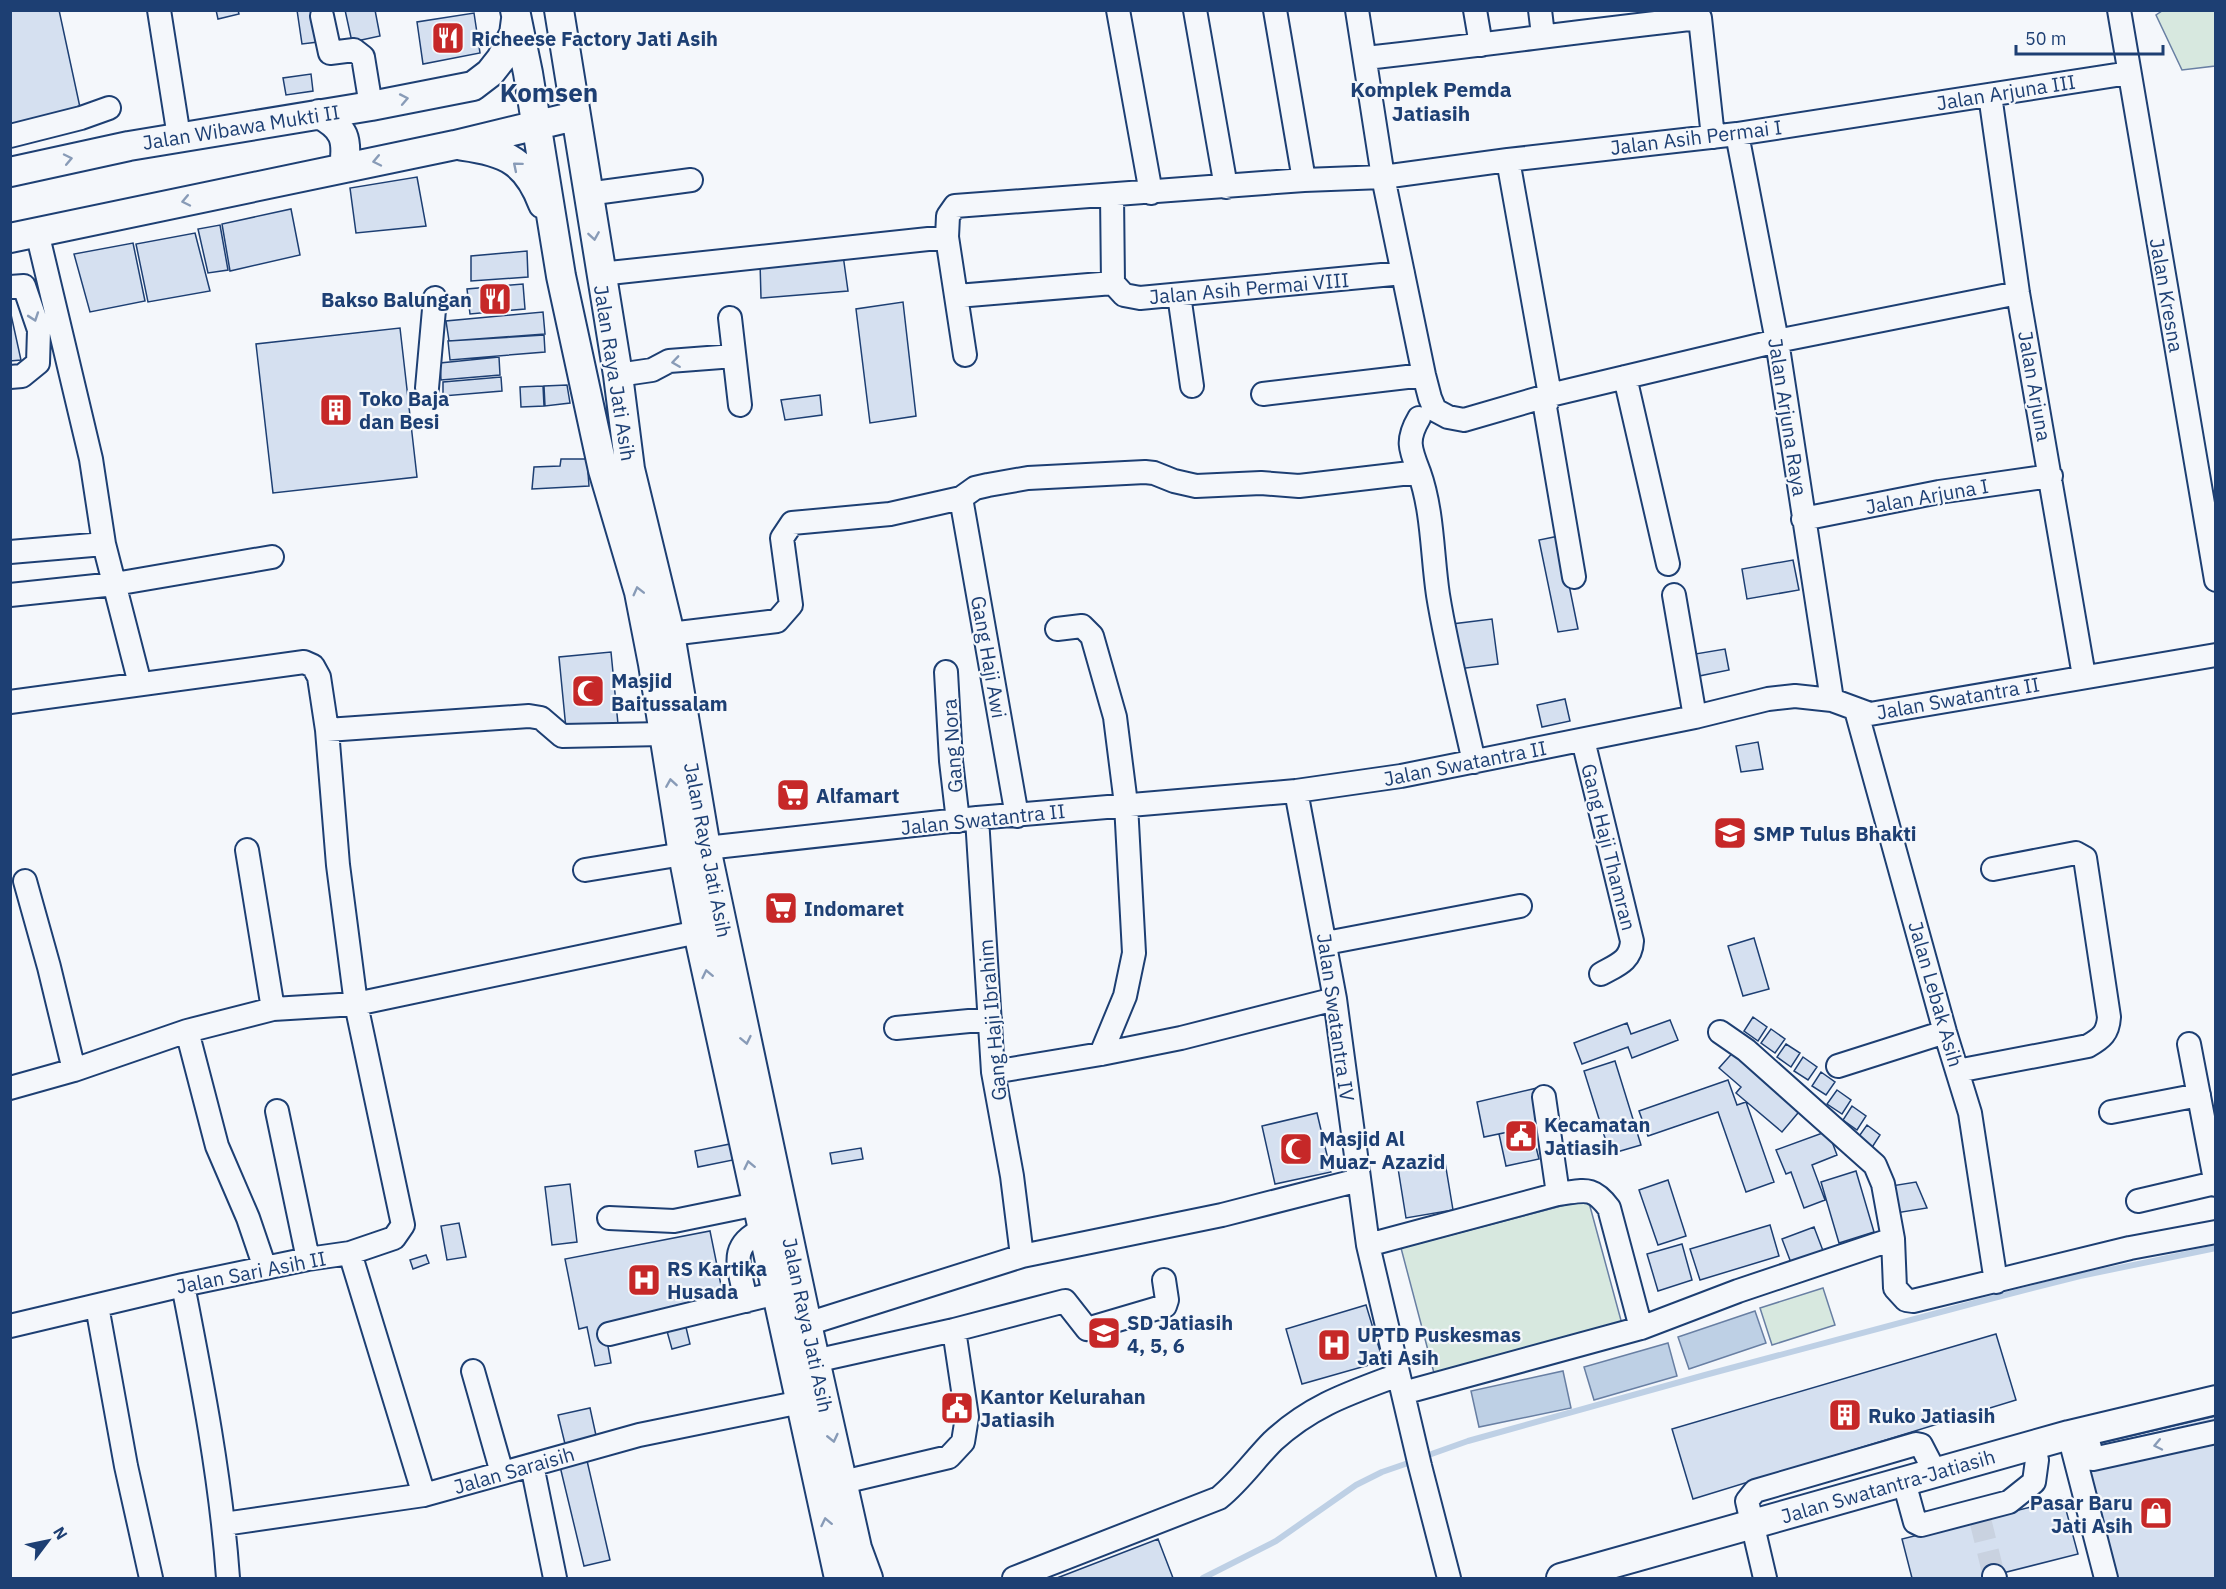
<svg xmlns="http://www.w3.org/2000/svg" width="2226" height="1589" viewBox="0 0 2226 1589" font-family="'IBM Plex Sans',sans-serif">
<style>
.green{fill:#d7e8df;stroke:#687fa3;stroke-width:1.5}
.water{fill:#bed0e5;stroke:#687fa3;stroke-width:1.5}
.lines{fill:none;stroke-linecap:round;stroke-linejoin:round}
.stream{stroke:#bed0e5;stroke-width:6}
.building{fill:#d5e0f0;stroke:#1d3f73;stroke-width:1.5}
.minor-tunnel{stroke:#c9d2e0;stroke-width:22;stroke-dasharray:22 11;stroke-linecap:butt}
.minor-casing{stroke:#1d3f73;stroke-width:26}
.major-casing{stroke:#1d3f73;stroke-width:32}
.minor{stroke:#f4f7fb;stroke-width:22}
.major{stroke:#f4f7fb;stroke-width:28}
.oneway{stroke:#889bb7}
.labels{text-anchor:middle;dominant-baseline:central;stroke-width:4.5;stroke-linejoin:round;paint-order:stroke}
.poi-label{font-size:20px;font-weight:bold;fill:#1d3f73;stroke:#f4f7fb;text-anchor:start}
.street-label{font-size:20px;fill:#1d3f73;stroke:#f4f7fb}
.neighbourhood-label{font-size:21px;font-weight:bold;fill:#1d3f73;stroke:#f4f7fb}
.district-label{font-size:26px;font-weight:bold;fill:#1d3f73;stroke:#f4f7fb}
</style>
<rect width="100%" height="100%" fill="#f4f7fb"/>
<path class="green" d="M2162 11H2215V66L2182 70 2156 15Z
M1588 1199 1622 1324 1434 1373 1401 1248Z
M1823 1288 1835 1325 1772 1345 1760 1308Z"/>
<path class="water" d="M1755 1311 1766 1343 1689 1369 1678 1337Z
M1668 1343 1677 1376 1594 1400 1584 1367Z
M1563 1371 1571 1408 1479 1427 1471 1391Z"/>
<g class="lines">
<path class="stream" d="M1423 1457 1468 1441 1705 1375 1982 1301 2080 1276 2216 1248
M1203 1578 1276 1541 1356 1485 1382 1472 1414 1461"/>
</g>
<path class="building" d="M10 10H59L81 112 10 127Z
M216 10H238L239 14 218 19Z
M297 10H325L318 42 302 44Z
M345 10H375L380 36 352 42Z
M474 13 480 53 423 64 417 22Z
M311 74 313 91 286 95 283 78Z
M417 177 426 226 356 233 350 188Z
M291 209 300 255 230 271 222 224Z
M220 225 228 270 208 273 198 229Z
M195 233 210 291 148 302 136 244Z
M133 243 145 301 90 312 74 254Z
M527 251 528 277 471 281V256Z
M843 255 848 291 761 298 760 262Z
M523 284 525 309 470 314 467 289Z
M903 302 916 416 870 423 856 309Z
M10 310 21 360 10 361Z
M543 312 545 334 449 341 446 321Z
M400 328 417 477 273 493 256 344Z
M544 335 545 352 450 360 448 341Z
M499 357 500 375 441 380 440 363Z
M501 377 502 391 443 396V382Z
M567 385 570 403 545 406 544 386Z
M543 386 544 406 521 407 520 387Z
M820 395 822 415 785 420 781 400Z
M561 459H587L589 486 532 489 534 467 560 466Z
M1559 536 1578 629 1558 632 1539 540Z
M1793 560 1799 590 1747 599 1742 569Z
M1492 619 1498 664 1458 669 1452 624Z
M1725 649 1729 670 1699 676 1695 654Z
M611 652 618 724 566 729 559 657Z
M1565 699 1570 721 1542 727 1537 705Z
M1758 742 1763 769 1741 772 1736 746Z
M1754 938 1769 989 1743 996 1728 946Z
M1753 1017 1767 1027 1758 1041 1744 1031Z
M1670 1020 1678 1040 1632 1058 1628 1047 1582 1064 1574 1043 1627 1023 1631 1034Z
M1771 1029 1785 1039 1775 1053 1761 1043Z
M1786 1044 1800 1053 1791 1067 1777 1057Z
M1736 1049 1803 1107 1782 1132 1736 1093 1741 1087 1719 1068Z
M1803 1057 1817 1067 1808 1080 1794 1071Z
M1615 1061 1641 1145 1610 1154 1584 1071Z
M1821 1072 1835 1082 1826 1095 1812 1086Z
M1728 1080 1737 1105 1746 1102 1774 1182 1746 1192 1718 1112 1648 1136 1639 1111Z
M1537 1088 1546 1124 1484 1137 1477 1102Z
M1837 1090 1851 1100 1842 1114 1827 1104Z
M1852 1106 1866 1116 1857 1130 1843 1120Z
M1317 1113 1331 1172 1275 1184 1262 1126Z
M1867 1125 1880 1135 1871 1149 1857 1139Z
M1531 1127 1539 1159 1506 1166 1499 1134Z
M1828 1131 1837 1155 1812 1165 1825 1200 1804 1208 1791 1172 1786 1174 1776 1150Z
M730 1144 733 1160 698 1167 695 1151Z
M861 1148 863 1159 832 1164 830 1153Z
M1444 1156 1453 1210 1406 1218 1397 1162Z
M1856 1171 1874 1232 1839 1243 1821 1182Z
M1668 1180 1686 1236 1658 1245 1639 1190Z
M1916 1182 1927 1208 1896 1213 1891 1186Z
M570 1184 577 1242 552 1245 545 1187Z
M459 1223 466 1257 447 1260 441 1226Z
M1770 1225 1779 1256 1700 1280 1690 1249Z
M1814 1227 1825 1256 1793 1268 1782 1239Z
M710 1231 724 1300 604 1324 611 1363 595 1366 587 1327 579 1329 565 1259Z
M1682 1244 1692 1280 1658 1291 1647 1254Z
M426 1255 429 1263 413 1269 410 1260Z
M1366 1305 1383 1361 1302 1384 1286 1329Z
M684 1319 690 1344 672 1349 665 1324Z
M1996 1334 2016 1400 1693 1499 1672 1429Z
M590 1408 597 1440 566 1448 558 1415Z
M2216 1416V1578H2112L2079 1448Z
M585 1452 610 1560 584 1566 558 1458Z
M2063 1499 2078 1554 1983 1578H1912L1902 1539Z
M1158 1539 1173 1578H1057Z"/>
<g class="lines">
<path class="minor-tunnel" d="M1980 1519 1994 1576"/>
<g class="minor-casing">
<path id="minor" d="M159 10 179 137
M1118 10 1151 193
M1195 10 1226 187
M1275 10 1304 180
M1357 10 1383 177 1424 375 1430 398 1435 410 1448 417 1464 420 1550 395 1777 341 2018 293
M1475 10 1481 45
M1540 10 1543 35
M2119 10 2216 580
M322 16 330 53 354 50 363 57 371 106
M1365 58C1477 46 1588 30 1700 18L1713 137
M1990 95 2018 293 2084 676
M1737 134 1777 341 1832 700
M10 136 81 118 109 108
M1508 160 1550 395 1545 407 1574 577
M587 194 691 180
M1112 195 1113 283
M37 232 91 459 104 544 140 684
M600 274 947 237
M10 287 24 286 39 330 38 363 22 376 10 377
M1179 295 1192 386
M957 296 1113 283 1124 295 1140 298 1403 273
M730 318 740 405
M965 355 947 237 948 216 955 206 1304 180 1383 177 1508 160 1737 134 2129 73
M618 375 652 370 669 361 734 356
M1625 377 1668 564
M427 388 435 298
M1263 394 1424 375
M1419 418C1406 440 1410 449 1419 472
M961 498 1017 816
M1803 519 1939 492 2051 476
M10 552 104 544
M10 595 115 584 272 557
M1674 595 1695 717
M1057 629 1082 626 1092 636 1115 717 1126 804 1134 953 1125 996 1101 1054
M670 634 777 621 791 605 782 538 792 523 890 514 961 498 975 488 988 485 1028 478 1145 472 1154 473 1174 481 1196 486 1261 483 1299 486 1419 472C1433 511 1432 555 1438 595 1447 651 1462 707 1474 762
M946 672 951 761 958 821
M10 702 304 662 313 666 319 677 327 730 338 865 356 1004 403 1225 394 1238 350 1253 308 1259 183 1285 10 1326
M1856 710 1945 1032 1970 1113 1996 1282
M327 730 529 716 541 718 562 736 663 734
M1583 740 1632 941C1631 961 1617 965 1601 974
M1296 791 1335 999 1368 1245 1420 1466 1449 1578
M977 818 993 1072 1012 1176 1022 1256
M706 848 977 818 1296 791 1401 776 1695 717 1768 699 1795 696 1832 700 1870 714 2216 655
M247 850 273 1009
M585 870 683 854
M25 881 49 967 74 1070
M1326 943 1520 906
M896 1028 990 1019
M187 1031 217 1146 248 1218 265 1268
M1720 1032 1746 1050 1875 1165 1883 1184 1893 1239
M2189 1044 2216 1185
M1838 1066 1945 1032
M1957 1071 2088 1046C2102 1038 2108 1033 2109 1017L2085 858 2076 853 1993 869
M993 1072 1101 1054 1181 1038 1335 999
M10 1088 74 1070 187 1031 273 1009 356 1004 698 932
M1544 1097 1558 1194
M277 1111 308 1259
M2111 1112 2199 1095
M2138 1201 2215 1183
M609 1218 674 1221 757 1204
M1368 1245 1558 1194C1584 1191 1592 1185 1609 1208L1641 1328
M350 1253 424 1495
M183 1285C202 1382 221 1479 228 1578
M746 1301C740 1268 726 1246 764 1229
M97 1306 126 1466 151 1578
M807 1324 1022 1256 1222 1215 1359 1180
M609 1334 777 1293
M801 1364 954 1330 1065 1301 1087 1329 1165 1306 1167 1300 1164 1280
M473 1371 502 1473
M1403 1393 1641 1328 1738 1291 1893 1239 1895 1288 1906 1300 1913 1301 2130 1248 2216 1232
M2085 1430 2093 1459 2216 1432
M2069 1435 2106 1578
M532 1465 555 1578
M843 1482 949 1457 963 1442 967 1417 954 1330
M1904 1482 1915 1522 1921 1525 2009 1502 2034 1482 2037 1460 2033 1445
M224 1524 424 1495 639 1435 801 1402
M1994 1576 1995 1578
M1014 1578 1219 1498C1241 1480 1254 1460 1273 1441 1312 1405 1350 1393 1398 1375
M1765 1578 1747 1501 1755 1491 1916 1444 1921 1445 1935 1472"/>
</g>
<g class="major-casing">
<path id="major" d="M515 10 528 73 561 276 603 470 639 592 653 664 683 854 698 932 839 1578
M559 10 618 375 630 469 670 634 706 848 807 1324 857 1548 868 1578
M319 114C345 128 348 139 344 168
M463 146C507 152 527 162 543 204
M10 172 129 146 371 106 473 86 490 73 501 59 514 34 516 19
M10 238 455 145 575 116
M1561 1578 2069 1435 2216 1400"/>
</g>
<use href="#minor" class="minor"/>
<use href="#major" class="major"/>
</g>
<defs><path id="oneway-chevron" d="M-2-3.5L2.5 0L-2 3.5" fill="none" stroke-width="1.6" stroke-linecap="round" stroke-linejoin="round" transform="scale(1.5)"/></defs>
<g class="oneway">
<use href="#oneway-chevron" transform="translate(404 99) rotate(-11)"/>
<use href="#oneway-chevron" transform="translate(68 159) rotate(-12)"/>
<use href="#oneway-chevron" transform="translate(377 161) rotate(168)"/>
<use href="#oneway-chevron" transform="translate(517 166) rotate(-140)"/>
<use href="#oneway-chevron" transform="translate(186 201) rotate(168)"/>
<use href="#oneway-chevron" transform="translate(594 236) rotate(81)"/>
<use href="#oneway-chevron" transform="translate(34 317) rotate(71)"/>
<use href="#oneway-chevron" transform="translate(676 362) rotate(172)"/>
<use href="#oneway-chevron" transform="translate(638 591) rotate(-104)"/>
<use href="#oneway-chevron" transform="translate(671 783) rotate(-99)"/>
<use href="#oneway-chevron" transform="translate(707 974) rotate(-102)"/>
<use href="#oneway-chevron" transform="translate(746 1040) rotate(78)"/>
<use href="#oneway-chevron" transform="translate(749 1165) rotate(-102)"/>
<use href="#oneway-chevron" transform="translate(833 1438) rotate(77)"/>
<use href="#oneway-chevron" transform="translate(2158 1445) rotate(168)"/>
<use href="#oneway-chevron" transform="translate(826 1522) rotate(-102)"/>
</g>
<defs>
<g id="restaurant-square" transform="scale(1.725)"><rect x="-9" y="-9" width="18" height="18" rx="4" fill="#c62828" stroke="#f4f7fb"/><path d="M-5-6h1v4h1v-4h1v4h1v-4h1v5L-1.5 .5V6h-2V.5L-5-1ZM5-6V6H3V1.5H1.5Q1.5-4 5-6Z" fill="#fff"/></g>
<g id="building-square" transform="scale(1.725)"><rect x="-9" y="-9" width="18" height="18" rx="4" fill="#c62828" stroke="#f4f7fb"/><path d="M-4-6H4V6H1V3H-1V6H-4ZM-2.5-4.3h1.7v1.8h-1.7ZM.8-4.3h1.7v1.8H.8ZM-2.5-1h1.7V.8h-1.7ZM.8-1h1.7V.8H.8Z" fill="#fff"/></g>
<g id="mosque-square" transform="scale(1.725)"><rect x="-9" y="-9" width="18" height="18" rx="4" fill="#c62828" stroke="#f4f7fb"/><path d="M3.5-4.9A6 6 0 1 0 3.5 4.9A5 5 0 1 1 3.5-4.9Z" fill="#fff"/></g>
<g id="supermarket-square" transform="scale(1.725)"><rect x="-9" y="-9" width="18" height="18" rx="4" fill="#c62828" stroke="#f4f7fb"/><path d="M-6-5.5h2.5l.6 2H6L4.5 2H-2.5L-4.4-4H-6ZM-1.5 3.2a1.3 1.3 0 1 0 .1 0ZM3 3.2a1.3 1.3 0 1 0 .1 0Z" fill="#fff"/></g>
<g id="school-square" transform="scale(1.725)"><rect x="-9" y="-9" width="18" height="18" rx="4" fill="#c62828" stroke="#f4f7fb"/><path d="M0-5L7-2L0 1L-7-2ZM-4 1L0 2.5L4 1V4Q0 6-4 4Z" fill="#fff"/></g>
<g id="civic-square" transform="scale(1.725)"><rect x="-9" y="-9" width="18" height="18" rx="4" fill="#c62828" stroke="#f4f7fb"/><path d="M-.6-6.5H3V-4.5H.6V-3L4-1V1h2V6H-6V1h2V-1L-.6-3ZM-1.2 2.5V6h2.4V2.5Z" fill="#fff"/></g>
<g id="hospital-square" transform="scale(1.725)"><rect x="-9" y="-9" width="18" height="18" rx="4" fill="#c62828" stroke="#f4f7fb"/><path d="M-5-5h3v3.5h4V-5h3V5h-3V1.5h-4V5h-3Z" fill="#fff"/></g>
<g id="shop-square" transform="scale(1.725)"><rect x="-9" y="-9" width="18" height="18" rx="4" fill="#c62828" stroke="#f4f7fb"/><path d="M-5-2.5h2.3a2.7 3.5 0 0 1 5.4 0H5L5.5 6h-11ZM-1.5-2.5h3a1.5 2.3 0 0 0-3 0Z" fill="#fff"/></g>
</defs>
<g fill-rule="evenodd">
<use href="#restaurant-square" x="448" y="38"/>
<use href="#restaurant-square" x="495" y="299"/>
<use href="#building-square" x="336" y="410"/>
<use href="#mosque-square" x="588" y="691"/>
<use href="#supermarket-square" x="793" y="795"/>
<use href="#school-square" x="1730" y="833"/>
<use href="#supermarket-square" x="781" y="908"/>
<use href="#civic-square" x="1521" y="1136"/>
<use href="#mosque-square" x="1296" y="1149"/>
<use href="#hospital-square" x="644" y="1280"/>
<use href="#school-square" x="1104" y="1333"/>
<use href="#hospital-square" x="1334" y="1345"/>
<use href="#civic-square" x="957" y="1408"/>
<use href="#building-square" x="1845" y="1415"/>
<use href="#shop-square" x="2156" y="1513"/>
</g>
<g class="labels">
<g class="poi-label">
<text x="471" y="38">Richeese Factory Jati Asih</text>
<text x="472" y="299" text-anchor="end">Bakso Balungan</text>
<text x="359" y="398">Toko Baja<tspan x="359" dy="23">dan Besi</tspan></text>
<text x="611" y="680">Masjid<tspan x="611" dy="23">Baitussalam</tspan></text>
<text x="816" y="795">Alfamart</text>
<text x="1753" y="833">SMP Tulus Bhakti</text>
<text x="804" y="908">Indomaret</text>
<text x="1544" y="1124">Kecamatan<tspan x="1544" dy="23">Jatiasih</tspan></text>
<text x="1319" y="1138">Masjid Al<tspan x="1319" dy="23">Muaz- Azazid</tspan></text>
<text x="667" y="1268">RS Kartika<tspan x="667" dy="23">Husada</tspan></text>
<text x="1127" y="1322">SD Jatiasih<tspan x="1127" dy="23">4, 5, 6</tspan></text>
<text x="1357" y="1334">UPTD Puskesmas<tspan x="1357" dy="23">Jati Asih</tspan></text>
<text x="980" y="1396">Kantor Kelurahan<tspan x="980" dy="23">Jatiasih</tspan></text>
<text x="1868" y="1415">Ruko Jatiasih</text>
<text x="2133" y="1502" text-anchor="end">Pasar Baru<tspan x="2133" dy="23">Jati Asih</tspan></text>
</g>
<g class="street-label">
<text transform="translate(2006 92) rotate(-9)">Jalan Arjuna III</text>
<text transform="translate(241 127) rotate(-9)">Jalan Wibawa Mukti II</text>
<text transform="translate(1696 137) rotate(-7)">Jalan Asih Permai I</text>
<text transform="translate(1249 288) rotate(-5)">Jalan Asih Permai VIII</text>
<text transform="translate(2167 295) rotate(80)">Jalan Kresna</text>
<text transform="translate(615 373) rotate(81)">Jalan Raya Jati Asih</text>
<text transform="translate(2035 386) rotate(80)">Jalan Arjuna</text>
<text transform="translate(1788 417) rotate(81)">Jalan Arjuna Raya</text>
<text transform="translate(1927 496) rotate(-10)">Jalan Arjuna I</text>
<text transform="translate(989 657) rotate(80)">Gang Haji Awi</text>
<text transform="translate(1958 698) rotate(-10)">Jalan Swatantra II</text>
<text transform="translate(952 746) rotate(-94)">Gang Nora</text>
<text transform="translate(1465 763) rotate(-11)">Jalan Swatantra II</text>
<text transform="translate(983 819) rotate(-6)">Jalan Swatantra II</text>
<text transform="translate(1609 847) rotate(76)">Gang Haji Thamran</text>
<text transform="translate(708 850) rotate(79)">Jalan Raya Jati Asih</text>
<text transform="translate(1936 994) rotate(74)">Jalan Lebak Asih</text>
<text transform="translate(1336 1017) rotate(82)">Jalan Swatantra IV</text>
<text transform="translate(992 1020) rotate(-95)">Gang Haji Ibrahim</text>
<text transform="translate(251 1272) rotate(-11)">Jalan Sari Asih II</text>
<text transform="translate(808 1325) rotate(78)">Jalan Raya Jati Asih</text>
<text transform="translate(514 1470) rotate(-16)">Jalan Saraisih</text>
<text transform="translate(1888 1486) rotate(-16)">Jalan Swatantra-Jatiasih</text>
</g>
<g class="neighbourhood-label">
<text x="1431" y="89">Komplek Pemda<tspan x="1431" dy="24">Jatiasih</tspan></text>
</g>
<g class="district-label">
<text x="549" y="92">Komsen</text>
</g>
</g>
<rect width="2226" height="1589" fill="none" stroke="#1d3f73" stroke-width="24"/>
<g transform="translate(48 1541) rotate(58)" stroke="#f4f7fb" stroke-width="4.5" paint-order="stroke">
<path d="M0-4.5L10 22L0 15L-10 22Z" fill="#1d3f73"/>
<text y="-9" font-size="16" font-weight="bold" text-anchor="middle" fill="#1d3f73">N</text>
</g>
<path d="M2016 45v9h147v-9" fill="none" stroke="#1d3f73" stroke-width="3"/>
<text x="2025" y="45" font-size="18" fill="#1d3f73" stroke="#f4f7fb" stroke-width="4.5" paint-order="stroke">50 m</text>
</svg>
